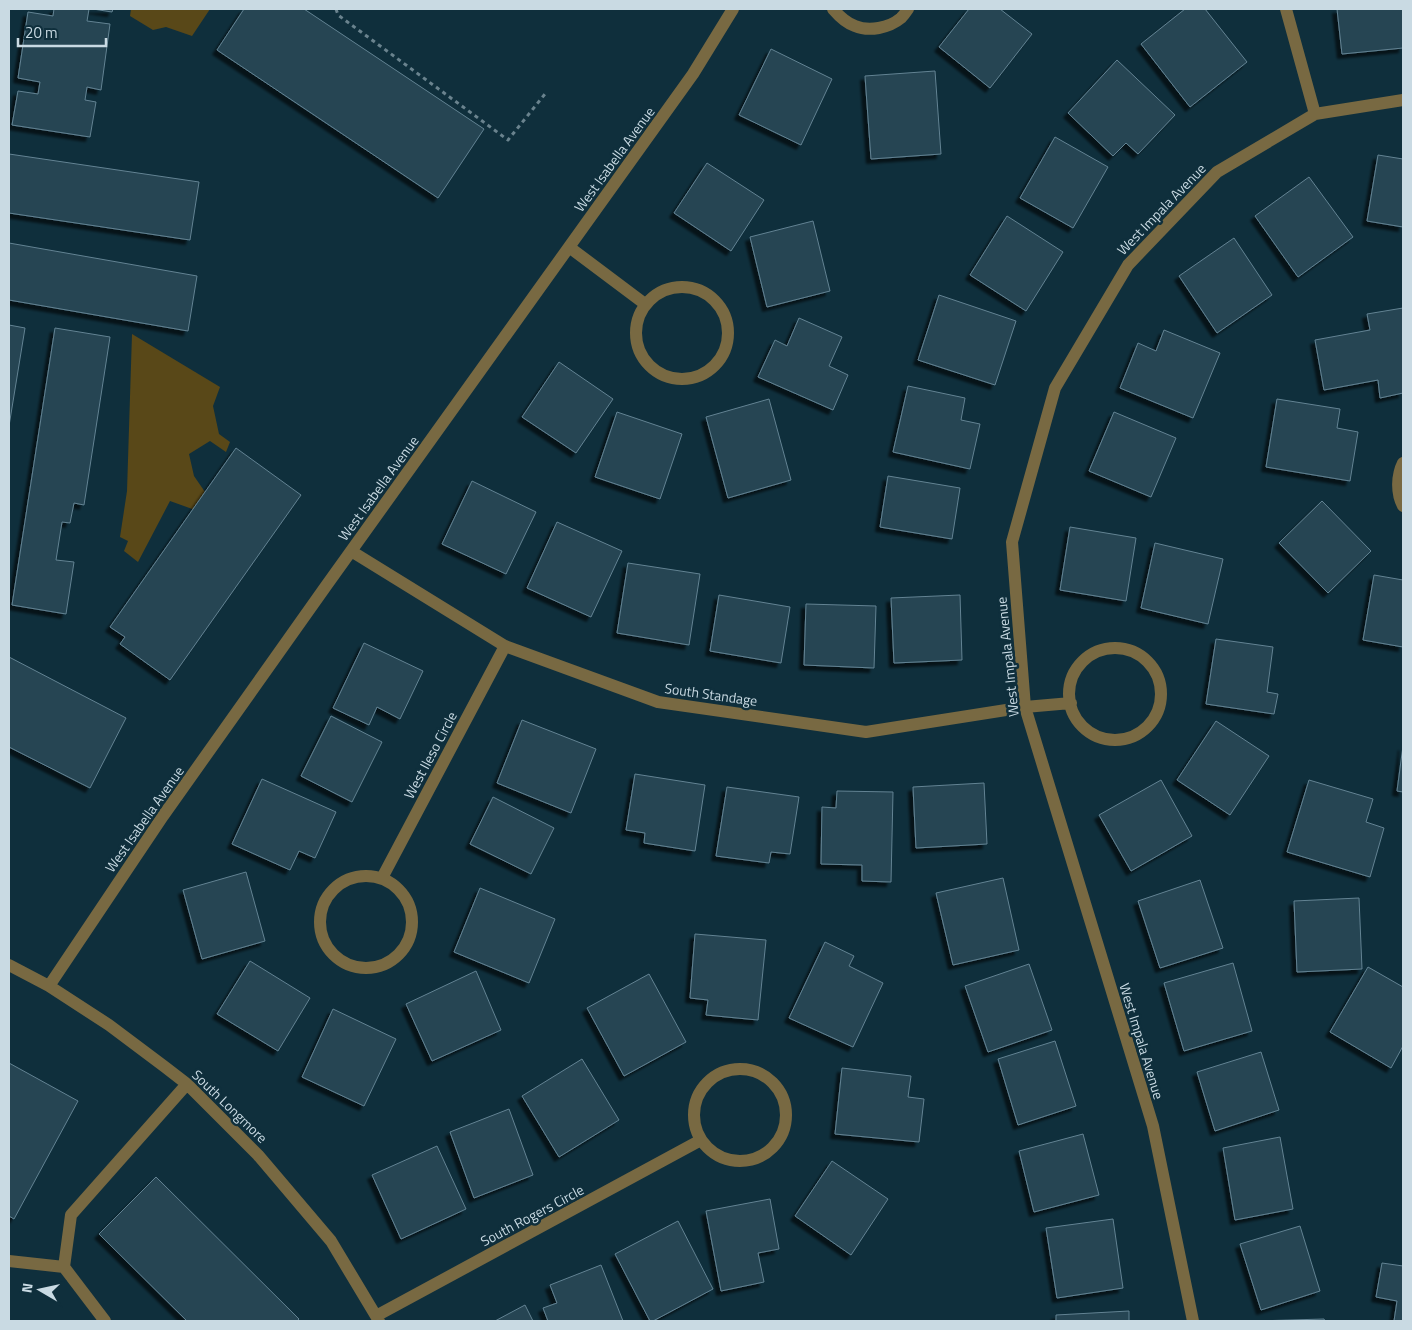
<svg xmlns="http://www.w3.org/2000/svg" width="1412" height="1330" viewBox="0 0 1412 1330" font-family="'Titillium Web',sans-serif">
<style>
.green{fill:#594818}
.building{fill:#254452;stroke:#638393;filter:url(#shadow)}
.lines{fill:none;stroke-linecap:round;stroke-linejoin:round}
.path{stroke:#6a838e;stroke-width:3;stroke-dasharray:4 4;stroke-linecap:butt}
.minor{stroke:#786942;stroke-width:12}
.labels{text-anchor:middle;dominant-baseline:central;stroke-width:5;stroke-linejoin:round;paint-order:stroke}
.street-label{font-size:14px;fill:#c9dae3;stroke:#0f2f3c}
</style>
<defs>
<filter id="shadow"><feDropShadow dx="-4.5" dy="4.5" stdDeviation="1" flood-color="#0009"/></filter>
</defs>
<rect width="100%" height="100%" fill="#0f2f3c"/>
<path class="green" d="M131 9H210L192 36 166 27 153 30 130 16Z
M132 334 220 387 213 406 219 434 230 442 226 452 210 441 189 454 194 476 205 492 195 510 170 501 138 562 124 551 128 541 120 537 127 491Z"/>
<path class="building" d="M54 9H89L87 21 110 24 101 90 87 87 85 100 96 102 90 137 12 125 18 91 38 94 40 82 18 78 28 12 53 16Z
M93 9H113L112 12Z
M244 9H304L484 129 438 198 217 50Z
M969 9H1000L1032 34 990 88 939 47Z
M1185 9H1205L1247 62 1190 107 1141 44Z
M1337 9H1403V48L1342 54Z
M771 49 832 79 801 145 739 115Z
M1117 60 1175 115 1138 154 1126 143 1113 156 1068 113Z
M935 71 941 154 871 159 865 76Z
M1055 137 1108 167 1073 228 1020 198Z
M9 154 199 182 190 240 9 213Z
M1378 155 1403 159V227L1367 221Z
M707 163 764 200 731 251 674 213Z
M1309 177 1353 237 1298 277 1255 216Z
M1007 216 1063 252 1026 311 970 275Z
M813 221 830 291 767 307 750 237Z
M1234 238 1272 295 1217 333 1179 276Z
M9 243 197 276 188 331 9 300Z
M939 295 1016 321 995 385 918 360Z
M1403 308V393L1380 398 1378 380 1324 390 1315 340 1370 330 1367 314Z
M799 318 842 337 829 366 848 375 833 410 758 377 775 340 787 346Z
M9 325 25 328 9 426Z
M55 328 110 337 84 505 74 503 70 523 62 522 56 560 74 562 66 614 12 605Z
M1164 330 1220 353 1193 418 1120 388 1138 343 1156 351Z
M559 362 613 399 576 453 522 417Z
M908 386 965 398 961 420 980 424 970 469 893 452Z
M769 399 791 480 728 498 706 417Z
M1277 399 1340 409 1337 428 1358 432 1350 481 1266 467Z
M617 412 682 434 660 499 595 477Z
M1114 412 1176 438 1151 497 1089 471Z
M236 448 301 495 170 680 120 644 125 637 110 627Z
M888 476 960 488 952 539 880 527Z
M472 481 536 512 506 574 442 544Z
M1322 501 1371 551 1328 593 1279 543Z
M557 522 622 551 591 617 527 588Z
M1070 527 1136 538 1126 601 1060 590Z
M1155 543 1223 559 1208 624 1141 608Z
M628 563 700 574 689 645 617 633Z
M1374 575 1403 580V647L1363 640Z
M719 595 790 607 781 663 710 651Z
M960 595 962 660 894 663 891 598Z
M806 604 876 606 874 668 804 665Z
M1216 639 1273 647 1267 692 1278 694 1274 714 1206 704Z
M364 643 423 671 400 719 377 707 369 725 333 708Z
M9 657 126 718 90 788 9 747Z
M331 716 382 742 352 802 301 776Z
M522 720 596 749 571 813 497 783Z
M1216 721 1269 756 1230 815 1177 780Z
M1403 746V792L1397 791Z
M635 774 705 785 695 851 644 843 645 833 626 830Z
M262 779 336 812 315 858 299 851 290 870 232 844Z
M1161 780 1192 836 1131 871 1099 815Z
M1309 780 1373 799 1366 822 1384 828 1370 877 1287 852Z
M984 783 987 844 916 848 913 787Z
M727 787 799 797 790 854 771 852 769 863 716 856Z
M837 791 893 792 891 882 862 881V865L821 864 822 807 836 808Z
M493 797 554 828 531 874 470 844Z
M246 872 265 941 202 959 183 890Z
M1003 878 1019 950 953 965 936 893Z
M1200 880 1223 948 1160 968 1138 901Z
M480 888 555 919 529 983 454 952Z
M1359 898 1362 969 1297 972 1294 901Z
M695 934 766 940 758 1020 706 1015 708 1000 690 998Z
M825 942 854 956 849 966 883 983 853 1047 789 1018Z
M250 961 310 998 278 1051 217 1014Z
M1233 963 1252 1031 1184 1051 1164 983Z
M1029 964 1052 1030 988 1052 965 986Z
M1368 967 1403 987V1046L1391 1068 1330 1032Z
M476 971 501 1030 432 1061 406 1004Z
M649 974 686 1042 624 1076 587 1008Z
M333 1009 396 1039 364 1106 302 1077Z
M1055 1041 1076 1106 1018 1125 998 1059Z
M1261 1052 1279 1110 1215 1131 1197 1072Z
M582 1059 619 1120 559 1157 522 1096Z
M9 1063 78 1101 14 1219 9 1216Z
M842 1068 911 1076 908 1097 924 1099 919 1142 835 1134Z
M509 1109 533 1175 474 1198 450 1132Z
M1083 1134 1099 1195 1034 1212 1019 1151Z
M1280 1137 1293 1209 1235 1220 1223 1148Z
M437 1146 466 1209 401 1239 372 1175Z
M832 1161 888 1199 851 1255 795 1216Z
M156 1177 299 1319 297 1321H187L99 1234Z
M770 1199 779 1249 758 1253 764 1282 721 1291 706 1211Z
M1113 1219 1123 1288 1057 1298 1046 1228Z
M678 1221 713 1289 653 1321H650L615 1254Z
M1300 1226 1320 1291 1261 1310 1240 1244Z
M1382 1263 1403 1266V1321H1394L1397 1301 1376 1297Z
M601 1265 623 1321H548L543 1308 557 1303 550 1285Z
M525 1305 533 1321H495Z
M1129 1311V1321H1056V1315Z
M1324 1319 1325 1321H1256Z"/>
<g class="lines">
<path class="path" d="M336 9 338 15 508 140 545 94"/>
<path class="minor" d="M833 9C839 16 846 23 855 26 869 32 889 28 901 18 903 16 906 12 908 9
M1286 9 1315 114
M569 247 645 304
M636 333a46 46 0 1 1 92 0a46 46 0 1 1-92 0Z
M1403 463C1397 475 1396 493 1403 506
M351 551 505 646 658 702 866 732 1025 707 1071 703
M1069 694a46 46 0 1 1 92 0a46 46 0 1 1-92 0Z
M320 922a46 46 0 1 1 92 0a46 46 0 1 1-92 0Z
M382 878 505 646
M9 965 49 986 109 1025 165 1067 187 1084 258 1155 331 1241 379 1321
M49 986 163 816 326 586 693 74 733 9
M694 1115a46 46 0 1 1 92 0a46 46 0 1 1-92 0Z
M9 1261 64 1267 105 1321
M64 1267 71 1215 187 1084
M376 1316 701 1140
M1193 1321 1153 1126 1025 707 1012 542 1055 388 1128 265 1217 172 1315 114 1403 100"/>
</g>
<g class="labels">
<g class="street-label">
<text transform="translate(614 159) rotate(-54)">West Isabella Avenue</text>
<text transform="translate(1161 209) rotate(-46)">West Impala Avenue</text>
<text transform="translate(378 488) rotate(-54)">West Isabella Avenue</text>
<text transform="translate(1007 657) rotate(-96)">West Impala Avenue</text>
<text transform="translate(711 694) rotate(8)">South Standage</text>
<text transform="translate(430 755) rotate(-62)">West Ileso Circle</text>
<text transform="translate(144 819) rotate(-55)">West Isabella Avenue</text>
<text transform="translate(1142 1041) rotate(73)">West Impala Avenue</text>
<text transform="translate(230 1106) rotate(44)">South Longmore</text>
<text transform="translate(532 1215) rotate(-28)">South Rogers Circle</text>
</g>
</g>
<rect width="1412" height="1330" fill="none" stroke="#c9dae3" stroke-width="20"/>
<g transform="translate(40 1290) rotate(279)" stroke="#0f2f3c" stroke-width="4" paint-order="stroke">
<path d="M0-4L9 19L0 12L-9 19Z" fill="#c9dae3"/>
<text y="-8" font-size="14" font-weight="bold" text-anchor="middle" fill="#c9dae3">N</text>
</g>
<path d="M18 38v8h88v-8" fill="none" stroke="#c9dae3" stroke-width="2.5"/>
<text x="25" y="38" font-size="15" fill="#c9dae3" stroke="#0f2f3c" stroke-width="4" paint-order="stroke">20 m</text>
</svg>
